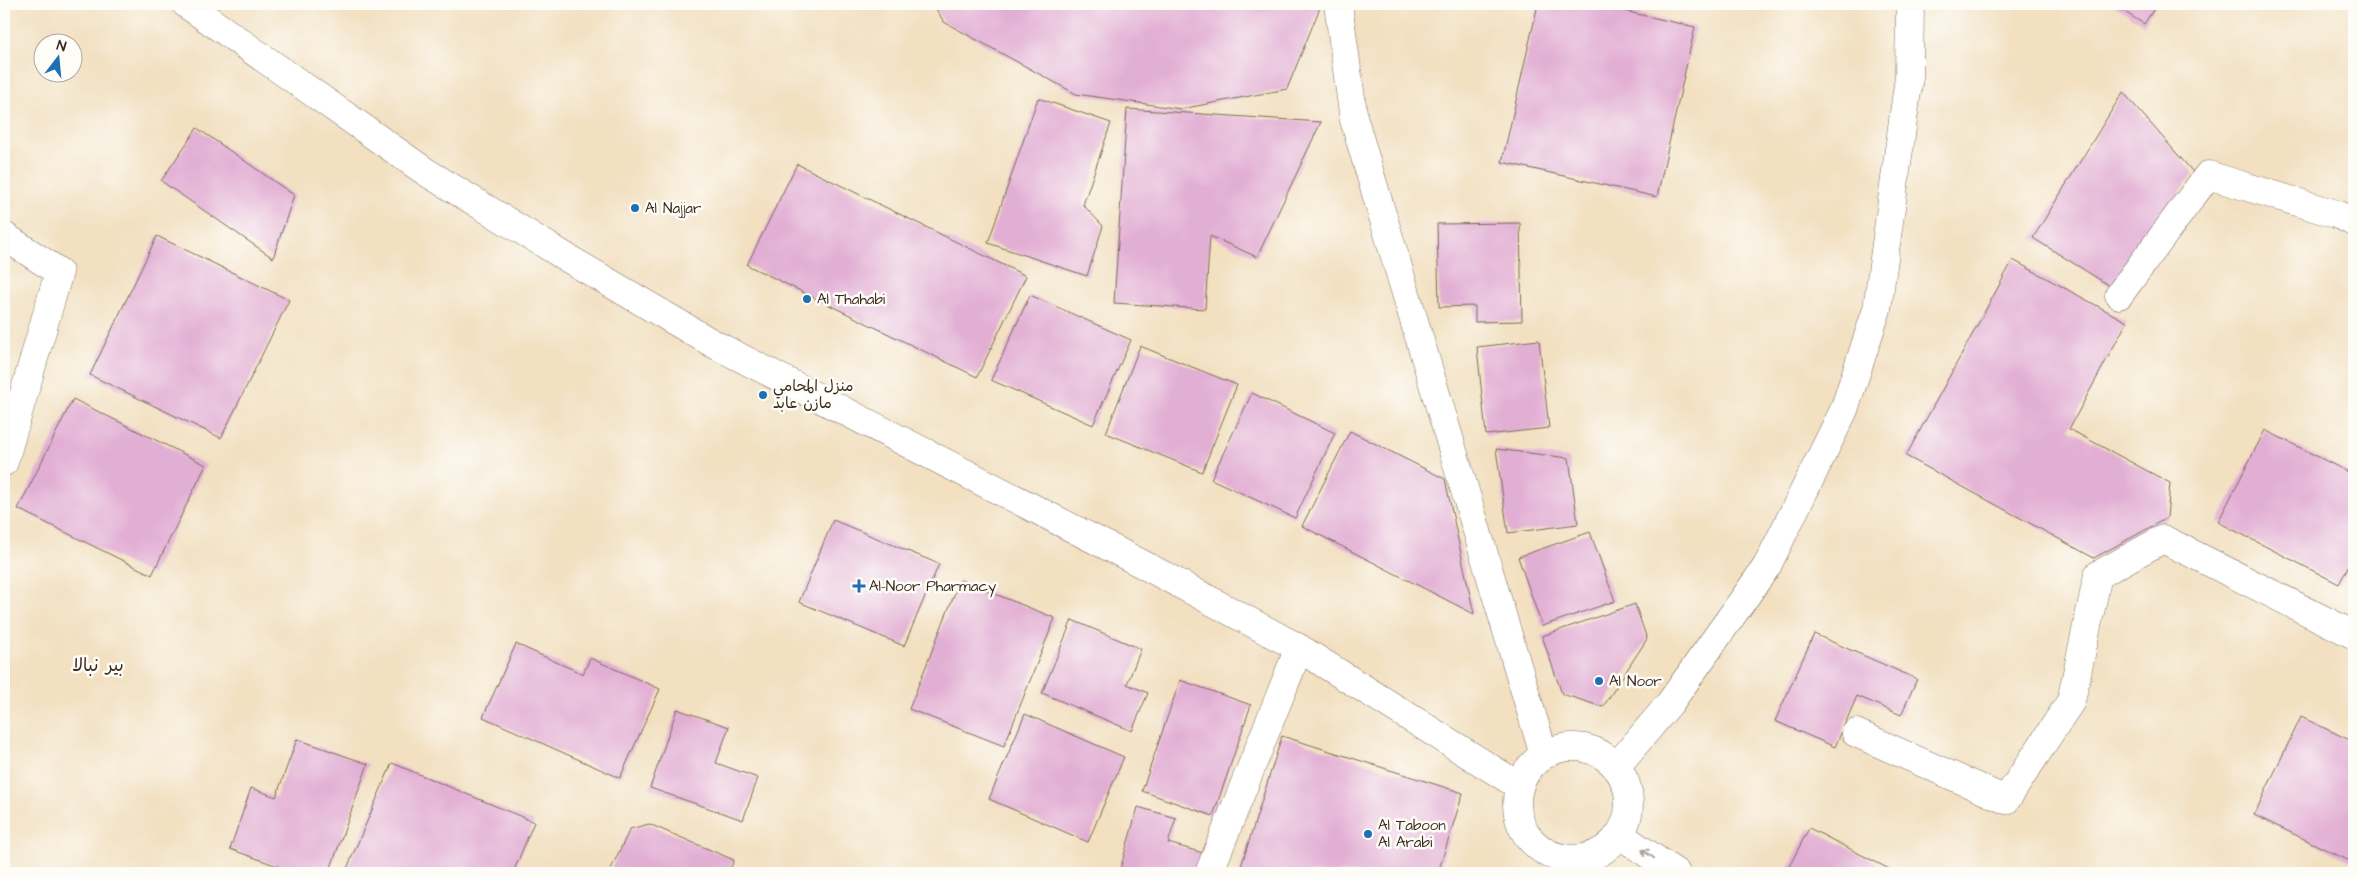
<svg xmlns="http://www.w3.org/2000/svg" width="2358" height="877" viewBox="0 0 2358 877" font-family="'Architects Daughter','Playpen Sans Arabic',sans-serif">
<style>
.building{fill:#e2afd4}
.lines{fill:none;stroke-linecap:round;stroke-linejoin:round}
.minor-casing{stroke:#7b6a57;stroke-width:29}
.minor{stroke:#fff;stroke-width:28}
.oneway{stroke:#a79f9a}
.poi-dot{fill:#1f6fb2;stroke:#fdfcf7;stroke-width:2}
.labels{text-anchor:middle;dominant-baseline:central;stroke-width:5;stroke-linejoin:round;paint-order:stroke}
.poi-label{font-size:15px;fill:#3b2a1e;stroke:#fdfcf7;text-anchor:start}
.quarter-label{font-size:18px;fill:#3b2a1e;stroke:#fdfcf7}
</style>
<rect width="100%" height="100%" fill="#fdfcf7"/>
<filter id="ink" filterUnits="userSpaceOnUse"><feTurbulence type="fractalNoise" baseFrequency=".02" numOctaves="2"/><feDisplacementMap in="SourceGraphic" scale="10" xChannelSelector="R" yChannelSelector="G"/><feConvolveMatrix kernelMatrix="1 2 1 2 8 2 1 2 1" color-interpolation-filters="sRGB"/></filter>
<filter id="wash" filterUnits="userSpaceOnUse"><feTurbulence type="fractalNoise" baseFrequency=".0096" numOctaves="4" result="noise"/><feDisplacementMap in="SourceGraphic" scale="20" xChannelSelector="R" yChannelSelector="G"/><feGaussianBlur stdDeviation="1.12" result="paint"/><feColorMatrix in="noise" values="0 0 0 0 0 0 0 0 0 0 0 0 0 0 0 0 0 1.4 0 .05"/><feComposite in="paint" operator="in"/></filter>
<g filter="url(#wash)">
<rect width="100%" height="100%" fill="#f2e0c1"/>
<g id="blocks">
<path class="building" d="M933 4H1318L1321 5 1287 89 1181 109 1076 94 944 22Z
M1538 4H1593L1695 27 1657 197 1502 162Z
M2112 4H2157L2144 24Z
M2123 92 2193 172 2118 291 2033 238Z
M1038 98 1111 123 1083 205 1103 226 1087 276 988 243Z
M1127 109 1321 122 1257 257 1210 236 1205 309 1114 303Z
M197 128 294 195 273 258 161 181Z
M797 164 1026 276 977 377 747 265Z
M1520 223 1522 321 1475 322V306L1439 307 1437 224Z
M157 236 289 300 221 438 90 375Z
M2013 260 2127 322 2069 429 2170 483 2167 518 2094 558 1906 456Z
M1030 295 1131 340 1093 425 991 380Z
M1539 340 1549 428 1486 435 1477 347Z
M1140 346 1237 385 1202 472 1106 433Z
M1252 393 1335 433 1295 518 1211 479Z
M73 399 206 465 152 575 18 509Z
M2265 430 2354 475V555L2339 584 2218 522Z
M1350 431 1445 479 1474 614 1302 526Z
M1496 449 1569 458 1578 524 1508 533Z
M833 520 939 564 904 646 799 602Z
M1590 532 1615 601 1542 626 1518 557Z
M960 580 1055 618 1004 746 909 709Z
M1635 604 1647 639 1603 707 1562 694 1542 636Z
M1072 620 1141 649 1127 684 1148 693 1132 731 1042 693Z
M1814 634 1917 679 1901 715 1857 696 1835 747 1775 721Z
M516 644 583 674 590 658 660 689 620 778 483 717Z
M1180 680 1251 705 1213 816 1142 791Z
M677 709 729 727 716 763 758 778 743 820 650 788Z
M1025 714 1124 757 1088 842 989 799Z
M2301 717 2354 742V863L2254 815Z
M1282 736 1463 793 1438 873H1239Z
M297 739 368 764 329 873H297L230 849 251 788 276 797Z
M392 763 534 822 513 873H345Z
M1138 807 1176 818 1168 843 1203 853 1197 873H1119Z
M649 824 734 860 729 873H609L630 829Z
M1809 828 1897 873H1786Z"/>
</g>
</g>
<g filter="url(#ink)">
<use href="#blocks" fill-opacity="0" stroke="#7b6a57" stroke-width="1"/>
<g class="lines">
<g class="minor-casing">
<path id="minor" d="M186 4 426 172 569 259 712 343 1146 566 1299 648 1519 786
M1338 4 1354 120 1544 755
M4 236 59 272 4 462
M2119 295 2208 175 2336 214 2354 222
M1856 733 2006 800 2071 701 2098 575 2163 539 2354 635
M1517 803a56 56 0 1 1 112 0a56 56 0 1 1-112 0Z
M1616 767 1670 703 1767 566 1844 410 1877 309 1909 77 1910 4
M1620 835 1676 873
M1209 873 1299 648"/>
</g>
<use href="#minor" class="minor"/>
</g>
<defs><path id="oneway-shaft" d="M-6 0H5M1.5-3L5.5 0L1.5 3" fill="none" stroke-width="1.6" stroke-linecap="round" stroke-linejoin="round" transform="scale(1.25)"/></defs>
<use class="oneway" href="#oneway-shaft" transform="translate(1648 854) rotate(-145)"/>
</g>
<g class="poi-dot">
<circle cx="635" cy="208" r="5"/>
<circle cx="807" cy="299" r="5"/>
<circle cx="763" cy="395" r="5"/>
<path d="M856.5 578.5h5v5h5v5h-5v5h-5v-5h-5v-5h5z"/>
<circle cx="1599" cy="681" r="5"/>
<circle cx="1368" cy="834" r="5"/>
</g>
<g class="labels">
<g class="poi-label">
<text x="645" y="208">Al Najjar</text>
<text x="817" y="299">Al Thahabi</text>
<text x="773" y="386">منزل المحامي<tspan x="773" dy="17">مازن عابد</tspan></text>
<text x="869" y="586">Al-Noor Pharmacy</text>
<text x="1609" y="681">Al Noor</text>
<text x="1378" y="825">Al Taboon<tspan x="1378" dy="17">Al Arabi</tspan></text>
</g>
<g class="quarter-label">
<text x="98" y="665">بير نبالا</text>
</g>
</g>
<rect width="2358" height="877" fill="none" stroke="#fdfcf7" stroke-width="20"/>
<g transform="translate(58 58) rotate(16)"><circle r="24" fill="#fdfcf7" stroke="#afa8a0"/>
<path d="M0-4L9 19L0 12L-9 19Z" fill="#1f6fb2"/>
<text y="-8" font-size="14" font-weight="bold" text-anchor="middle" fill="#3b2a1e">N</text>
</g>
</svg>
